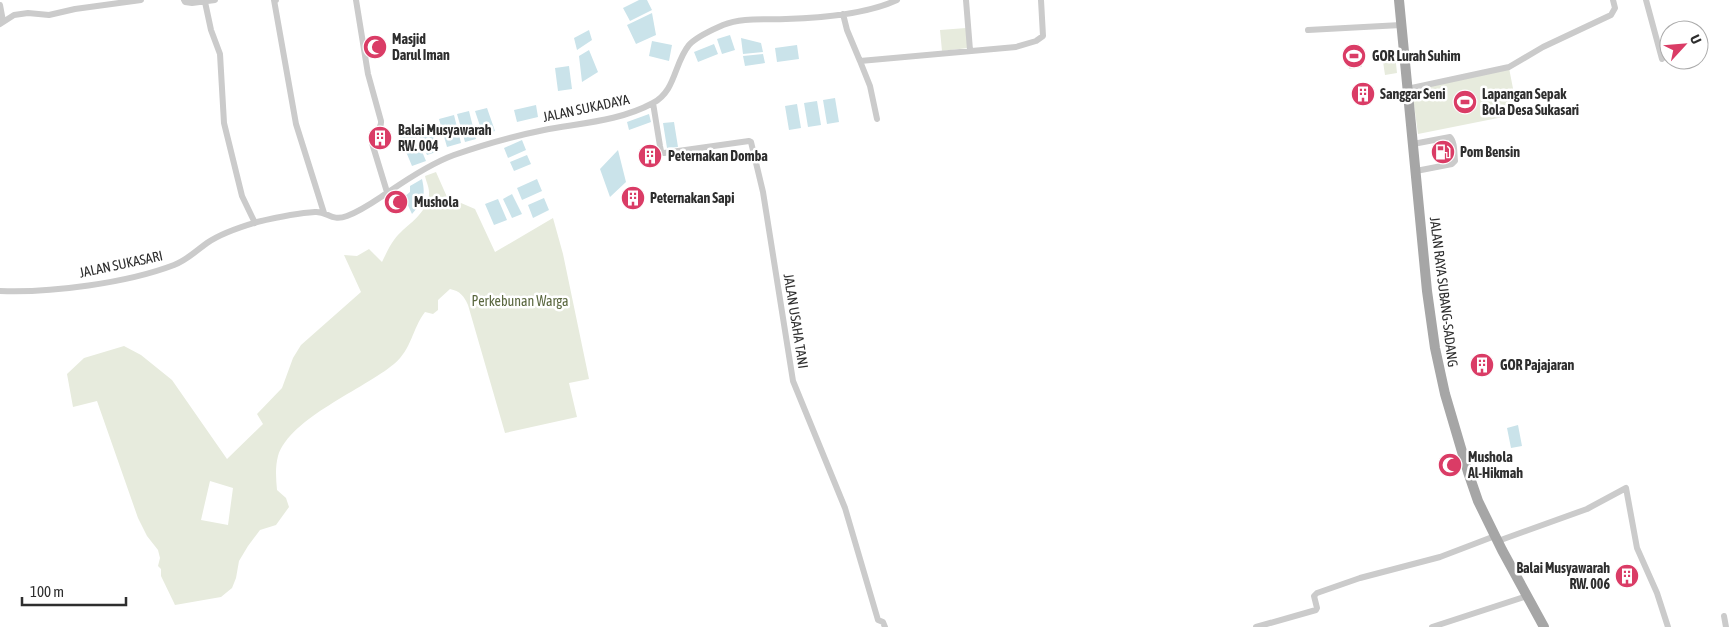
<svg xmlns="http://www.w3.org/2000/svg" width="1729" height="627" viewBox="0 0 1729 627" font-family="'Asap Condensed',sans-serif">
<style>
.green{fill:#e7ebdd;fill-rule:evenodd}
.water{fill:#cae3ea}
.lines{fill:none;stroke-linecap:round;stroke-linejoin:round}
.street{stroke:#cbcbcb;stroke-width:6}
.primary{stroke:#a6a6a6;stroke-width:10}
.labels{text-anchor:middle;dominant-baseline:central;stroke-width:5;stroke-linejoin:round;paint-order:stroke}
.poi-label{font-size:14px;font-weight:bold;fill:#2e2e2e;stroke:#fff;text-anchor:start}
.street-label{font-size:14px;fill:#2e2e2e;stroke:#fff}
.park-label{font-size:14px;fill:#5a673f;stroke:#fff}
</style>
<rect width="100%" height="100%" fill="#fff"/>
<path class="green" d="M966 28 968 48 942 51 940 30Z
M1359 44 1362 67 1349 69 1346 46Z
M1395 54 1397 73 1385 75 1382 55Z
M1509 68 1518 114 1418 134 1412 90Z
M436 172 447 197 475 209 495 252 553 218 563 254 589 379 569 383 577 417 505 433 468 305C464 296 460 291 450 289L438 300V310L433 314 425 312C412 329 412 349 394 364 364 389 290 418 278 456 275 467 276 479 277 490L286 498 289 507 276 525 260 530 248 546 239 561 236 578 232 588 221 597 175 605 161 576V569L158 566 160 558 158 550 147 536 138 518 97 401 73 407 67 374 84 358 124 346 141 355 172 380 227 459 263 424 257 414 282 388 293 358 301 345 361 292 344 255 357 256 369 249 382 262C387 252 392 240 401 232 412 222 430 209 429 192 429 187 426 181 425 176ZM210 481 233 488 228 525 201 520Z"/>
<path class="water" d="M639 0H647L652 10 630 21 623 8Z
M652 13 656 35 636 44 627 25Z
M589 30 592 40 577 50 574 38Z
M730 35 735 50 722 54 717 39Z
M741 38 761 43 763 52 743 54Z
M652 41 672 45 669 61 649 56Z
M714 44 718 54 698 62 694 52Z
M797 45 799 59 777 62 775 48Z
M589 50 598 72 582 82 579 56Z
M763 54 765 63 745 66 743 56Z
M569 66 572 89 558 91 555 68Z
M835 98 839 122 827 124 823 100Z
M817 101 821 125 808 127 804 103Z
M797 104 801 128 789 130 785 106Z
M536 105 538 117 517 122 514 110Z
M487 108 495 131 483 135 475 111Z
M469 111 476 139 465 142 457 114Z
M649 114 651 122 629 130 627 122Z
M454 115 461 143 447 147 439 119Z
M674 122 678 147 667 148 663 123Z
M429 126 439 151 427 155 417 131Z
M413 130 426 161 412 166 399 135Z
M522 140 526 150 508 158 504 148Z
M618 150 626 182 610 197 600 169Z
M527 155 531 164 514 171 510 162Z
M422 179C426 196 423 201 412 214L404 197 410 192V186Z
M537 179 542 191 522 200 517 188Z
M512 194 522 214 512 218 503 199Z
M544 198 549 210 533 218 528 205Z
M498 199 507 220 494 225 485 204Z
M1518 425 1522 446 1511 448 1507 428Z"/>
<g class="lines">
<path class="street" d="M184 0 185 2 192 3 215 0
M276 0H274L296 124 324 213
M356 0 368 74 381 121C382 130 372 133 372 143L387 192
M966 0 970 50
M1646 0 1662 59
M205 2 211 30 220 54 224 123 242 196 255 223
M0 5 3 21
M843 14 847 30 860 61
M0 24 14 15 28 13 49 15 75 9 141 0
M1308 30 1401 25
M1407 89 1509 67 1543 47 1611 15 1615 8 1613 0
M653 103 660 146 661 151 664 153 749 141 751 142 763 192 793 381 845 508 878 620 883 622 885 627
M877 119 870 86 860 61 1016 47 1036 41 1043 36 1041 0
M1413 144 1450 137C1455 142 1454 153 1455 161L1452 164 1416 171
M0 291C51 293 127 283 174 265 187 260 196 251 207 243 221 233 240 227 257 222 274 218 297 213 315 212 328 211 331 222 347 216 363 210 376 200 390 191 409 178 432 163 454 155 483 145 514 136 544 130 581 123 620 121 653 103 676 91 674 63 689 45 697 36 712 30 723 25 742 17 765 20 786 19 820 18 867 14 897 0
M1498 541 1587 509 1626 488 1637 548 1657 593 1668 627
M1724 616 1726 627
M1256 627 1316 610 1317 608 1314 596 1317 593 1360 578 1440 557 1495 536
M1432 627 1527 596"/>
<path class="primary" d="M1399 0 1427 291 1435 348 1445 394 1468 472 1478 501 1502 550 1544 627"/>
</g>
<defs>
<g id="mosque-disc" transform="scale(1.25)"><circle r="9.5" fill="#da3c66" stroke="#fff"/><path d="M3.5-4.9A6 6 0 1 0 3.5 4.9A5 5 0 1 1 3.5-4.9Z" fill="#fff"/></g>
<g id="stadium-disc" transform="scale(1.25)"><circle r="9.5" fill="#da3c66" stroke="#fff"/><path d="M0-5a6.5 5 0 1 0 0 10a6.5 5 0 1 0 0-10ZM-3.5-1.8h7v3.6h-7Z" fill="#fff"/></g>
<g id="building-disc" transform="scale(1.25)"><circle r="9.5" fill="#da3c66" stroke="#fff"/><path d="M-4-6H4V6H1V3H-1V6H-4ZM-2.5-4.3h1.7v1.8h-1.7ZM.8-4.3h1.7v1.8H.8ZM-2.5-1h1.7V.8h-1.7ZM.8-1h1.7V.8H.8Z" fill="#fff"/></g>
<g id="fuel-disc" transform="scale(1.25)"><circle r="9.5" fill="#da3c66" stroke="#fff"/><path d="M-5.5-6h7V0h2V4h1.3V-2.5L3-4.5l.8-.8L6-3V5H2.5V1h-1V6h-7ZM-4.2-4.7v3.2H.2V-4.7Z" fill="#fff"/></g>
</defs>
<g fill-rule="evenodd">
<use href="#mosque-disc" x="375" y="47"/>
<use href="#stadium-disc" x="1354" y="56"/>
<use href="#building-disc" x="1363" y="94"/>
<use href="#stadium-disc" x="1465" y="102"/>
<use href="#building-disc" x="380" y="138"/>
<use href="#fuel-disc" x="1443" y="152"/>
<use href="#building-disc" x="650" y="156"/>
<use href="#building-disc" x="633" y="198"/>
<use href="#mosque-disc" x="396" y="202"/>
<use href="#building-disc" x="1482" y="365"/>
<use href="#mosque-disc" x="1450" y="465"/>
<use href="#building-disc" x="1627" y="576"/>
</g>
<g class="labels">
<g class="poi-label">
<text x="392" y="39">Masjid<tspan x="392" dy="16">Darul Iman</tspan></text>
<text x="1372" y="56">GOR Lurah Suhim</text>
<text x="1380" y="94">Sanggar Seni</text>
<text x="1482" y="94">Lapangan Sepak<tspan x="1482" dy="16">Bola Desa Sukasari</tspan></text>
<text x="398" y="130">Balai Musyawarah<tspan x="398" dy="16">RW. 004</tspan></text>
<text x="1460" y="152">Pom Bensin</text>
<text x="668" y="156">Peternakan Domba</text>
<text x="650" y="198">Peternakan Sapi</text>
<text x="414" y="202">Mushola</text>
<text x="1500" y="365">GOR Pajajaran</text>
<text x="1468" y="457">Mushola<tspan x="1468" dy="16">Al-Hikmah</tspan></text>
<text x="1610" y="568" text-anchor="end">Balai Musyawarah<tspan x="1610" dy="16">RW. 006</tspan></text>
</g>
<g class="street-label">
<text transform="translate(586 108) rotate(-12)">JALAN SUKADAYA</text>
<text transform="translate(121 264) rotate(-12)">JALAN SUKASARI</text>
<text transform="translate(1444 292) rotate(83)">JALAN RAYA SUBANG-SADANG</text>
<text transform="translate(796 321) rotate(81)">JALAN USAHA TANI</text>
</g>
<g class="park-label">
<text x="520" y="301">Perkebunan Warga</text>
</g>
</g>
<g transform="translate(1684 45) rotate(64)"><circle r="24" fill="#ffffff" stroke="#ababab"/>
<path d="M0-4L9 19L0 12L-9 19Z" fill="#da3c66"/>
<text y="-8" font-size="14" font-weight="bold" text-anchor="middle" fill="#2e2e2e">U</text>
</g>
<path d="M22 597v8h104v-8" fill="none" stroke="#2e2e2e" stroke-width="2.5"/>
<text x="30" y="597" font-size="15" fill="#2e2e2e" stroke="#ffffff" stroke-width="4" paint-order="stroke">100 m</text>
</svg>
